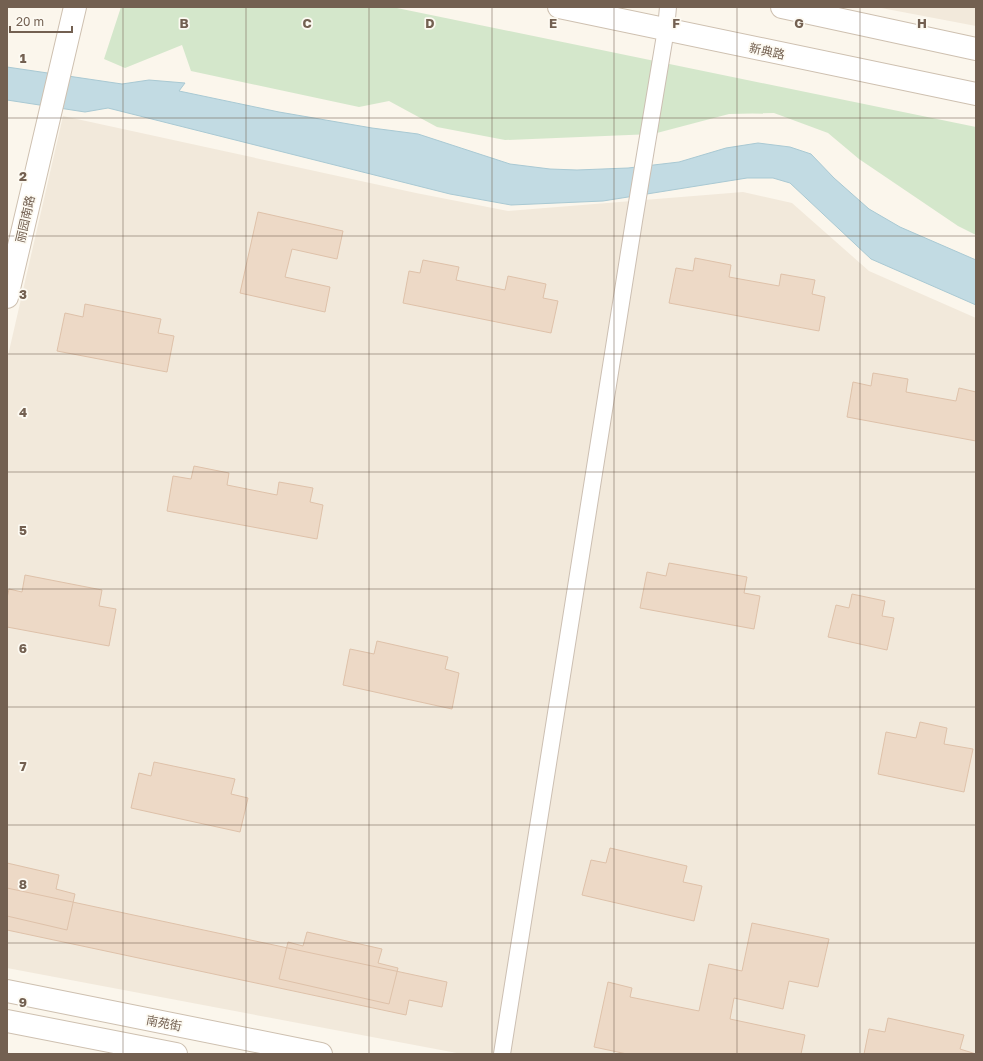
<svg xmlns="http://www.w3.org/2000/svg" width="983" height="1061" viewBox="0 0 983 1061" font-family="'Golos Text','Noto Sans SC',sans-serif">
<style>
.residential{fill:#f2e9db}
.green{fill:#d4e7cb}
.water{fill:#c2dbe3;stroke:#a9c9d3}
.building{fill:#edd9c6;stroke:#dec1a9}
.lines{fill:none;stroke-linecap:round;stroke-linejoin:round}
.street-casing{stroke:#ccbfb2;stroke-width:18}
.secondary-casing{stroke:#cec0b0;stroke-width:24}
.street{stroke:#fff;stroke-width:16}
.secondary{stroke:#fff;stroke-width:22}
.grid{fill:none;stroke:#736051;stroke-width:1;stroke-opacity:0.55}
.labels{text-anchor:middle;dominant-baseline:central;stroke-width:3.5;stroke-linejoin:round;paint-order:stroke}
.street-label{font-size:12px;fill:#736051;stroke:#fdfaf2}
.grid-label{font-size:13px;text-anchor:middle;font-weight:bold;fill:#736051;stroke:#fdfaf2;stroke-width:3.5;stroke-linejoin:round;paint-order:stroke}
</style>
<rect width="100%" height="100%" fill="#fbf6ec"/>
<path class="residential" d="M876 7H976V26Z
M63 116 416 193 508 211 743 192 792 203 869 271 976 318V1054H462L7 968V360Z"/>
<path class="green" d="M121 7H392L976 127V235L958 226 859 159 828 133 774 113 729 114 653 134 505 140 437 127 389 101 359 107 191 71 182 45 125 68 104 59Z"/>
<path class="water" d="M7 67 122 84 149 80 185 83 179 91 279 112 372 128 418 134 510 164 550 169 577 170 628 168 679 162 726 148 758 143 790 147 811 154 834 178 869 209 900 227 976 260V305L871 259 790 183 773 178H747L603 201 511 205 450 194 108 108 85 112 7 100Z"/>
<path class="building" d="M258 212 343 231 337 259 292 249 285 277 330 287 325 312 240 293Z
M695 258 731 265 729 277 779 286 781 274 815 280 812 294 825 297 819 331 669 303 676 268 693 271Z
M423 260 459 267 456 280 505 290 508 276 546 284 543 298 558 301 551 333 403 303 409 271 420 273Z
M85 304 161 319 158 333 174 336 167 372 57 351 65 313 83 317Z
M873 373 908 379 906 392 956 401 959 388 976 392V441L847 417 853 382 871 386Z
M194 466 229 473 227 485 277 495 279 482 313 488 310 502 323 505 317 539 167 511 173 476 191 479Z
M669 563 747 577 744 593 760 596 754 629 640 608 647 572 666 576Z
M25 575 102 590 99 606 116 609 109 646 7 627V598L9 589 22 592Z
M852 594 885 601 882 616 894 618 887 650 828 637 836 605 849 608Z
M377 641 448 657 445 669 459 673 452 709 343 685 350 649 374 654Z
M920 722 947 728 944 744 973 749 964 792 878 774 886 732 916 738Z
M154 762 235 779 231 794 248 798 240 832 131 808 139 773 151 776Z
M610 848 687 866 683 882 702 886 694 921 582 895 591 860 606 863Z
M7 863 59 875 56 889 75 894 67 930 7 916Z
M7 888 447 982 442 1007 409 1000 406 1015 7 930Z
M752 923 829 939 818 987 789 981 783 1009 734 998 730 1019 805 1035 801 1054H627L594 1047 608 982 632 988 630 997 699 1011 709 964 742 971Z
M307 932 382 949 378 963 398 968 389 1004 279 979 288 942 303 946Z
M888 1018 964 1035 960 1049 976 1054H864L869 1029 885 1032Z"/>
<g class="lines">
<g class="street-casing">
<path id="street" d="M502 1054 634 221 666 29 668 7"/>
</g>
<g class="secondary-casing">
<path id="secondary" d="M559 7 976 94
M782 7 976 49
M7 297 75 7
M7 991 321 1054
M7 1021 176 1054"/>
</g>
<use href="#street" class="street"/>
<use href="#secondary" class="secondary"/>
</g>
<path class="grid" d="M123 7V1054M246 7V1054M369 7V1054M492 7V1054M614 7V1054M737 7V1054M860 7V1054M7 118H976M7 236H976M7 354H976M7 472H976M7 589H976M7 707H976M7 825H976M7 943H976"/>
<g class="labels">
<g class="street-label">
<text transform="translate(767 51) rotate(12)">新典路</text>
<text transform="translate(25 219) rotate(-77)">丽园南路</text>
<text transform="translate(164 1023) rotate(11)">南苑街</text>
</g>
</g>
<g class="grid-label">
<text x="184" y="28">B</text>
<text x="307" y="28">C</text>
<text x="430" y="28">D</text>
<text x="553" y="28">E</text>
<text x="676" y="28">F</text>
<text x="799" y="28">G</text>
<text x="922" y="28">H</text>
<text x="23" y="63">1</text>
<text x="23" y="181">2</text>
<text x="23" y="299">3</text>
<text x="23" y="417">4</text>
<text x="23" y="535">5</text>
<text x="23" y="653">6</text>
<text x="23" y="771">7</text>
<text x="23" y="889">8</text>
<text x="23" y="1007">9</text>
</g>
<rect width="983" height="1061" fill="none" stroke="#736051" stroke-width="16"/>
<path d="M10 26v6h62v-6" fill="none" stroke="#736051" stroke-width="2"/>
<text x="16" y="26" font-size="12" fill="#736051" stroke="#fdfaf2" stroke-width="3" paint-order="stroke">20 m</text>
</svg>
